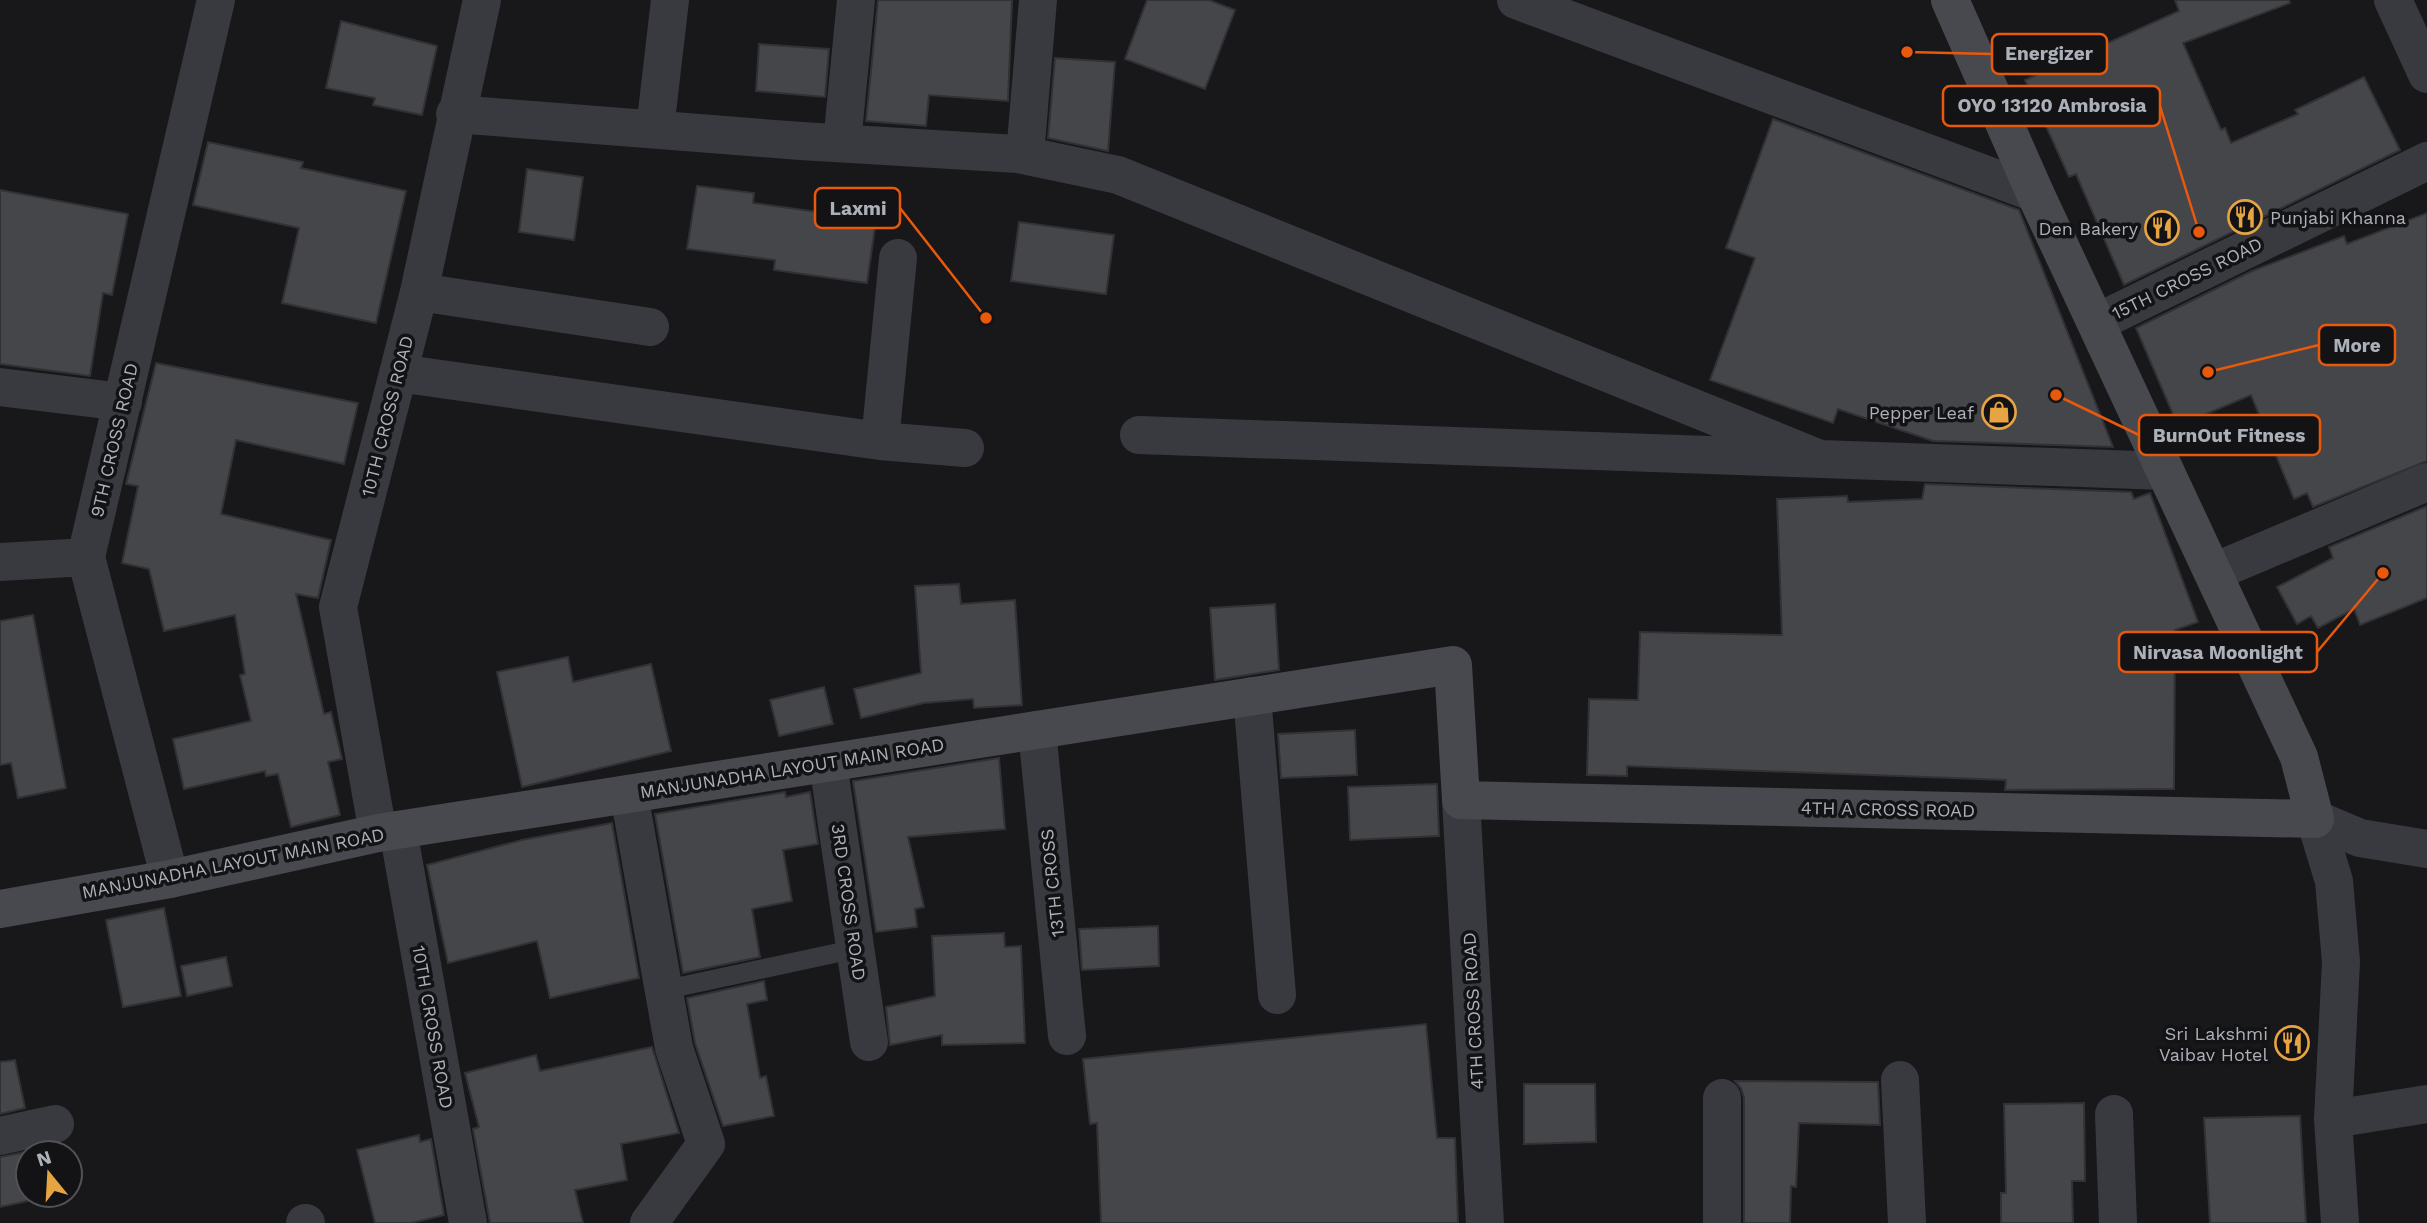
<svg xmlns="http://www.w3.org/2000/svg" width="2427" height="1223" viewBox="0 0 2427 1223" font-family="'Work Sans',sans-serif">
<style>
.building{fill:#45464a;stroke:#323236;stroke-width:2}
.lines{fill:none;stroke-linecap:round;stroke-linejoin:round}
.lane{stroke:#393a3f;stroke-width:19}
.street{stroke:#393a3f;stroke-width:38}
.secondary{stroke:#47494e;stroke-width:38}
.labels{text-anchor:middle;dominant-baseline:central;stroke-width:7;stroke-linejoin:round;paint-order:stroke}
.poi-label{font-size:18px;fill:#abb0b9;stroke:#131315;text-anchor:end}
.street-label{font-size:18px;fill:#abb0b9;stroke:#131315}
.leader{fill:none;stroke:#e8590c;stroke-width:2.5}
.callout-dot{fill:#e8590c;stroke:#131315;stroke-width:2.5}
.callout{fill:#131315;stroke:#e8590c;stroke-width:2.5}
.callout-label{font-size:19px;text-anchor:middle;font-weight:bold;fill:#abb0b9}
</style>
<rect width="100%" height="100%" fill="#18181a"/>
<path class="building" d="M878 0H1012L1008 101 929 95 926 126 866 121Z
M1147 0H1209L1235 10 1205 89 1125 59Z
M2175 0H2289L2290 3 2183 43 2221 130 2225 128 2231 143 2298 114 2295 110 2364 77 2400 150 2124 285 2076 174 2069 177 2025 80 2179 11Z
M341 21 437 46 422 115 373 105 375 98 326 88Z
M759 44 829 49 825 97 756 91Z
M1055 58 1115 62 1108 151 1048 138Z
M1773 119 2019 210 2113 447 1933 441 1838 409 1833 423 1710 380 1755 258 1726 248Z
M208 142 303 162 301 168 406 191 376 323 282 303 299 228 193 205Z
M527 169 583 177 574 240 519 232Z
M697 186 754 193 753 203 876 220 867 283 774 270 775 260 687 249Z
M0 190 128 214 112 295 103 293 90 376 0 364Z
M2427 213V461L2313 507 2307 493 2294 499 2251 395 2178 426 2136 328 2252 271 2344 236 2347 244Z
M1019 222 1114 235 1106 294 1011 281Z
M156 363 358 403 344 464 236 440 221 514 331 540 318 598 296 594 324 714 331 712 342 759 328 762 340 815 291 827 278 774 266 776 265 771 184 789 173 739 251 721 240 675 245 674 235 615 164 631 149 569 122 563 138 486 126 484Z
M1925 484 2131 492 2134 499 2150 493 2198 622 2175 630 2174 789 2005 790 2006 780 1627 766V776L1587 775 1589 699 1638 700 1640 632 1782 635 1777 499 1847 496 1848 502 1922 499Z
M2427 506V598L2360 625 2354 609 2318 628 2311 616 2297 624 2277 587 2333 558 2329 547Z
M959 584 961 604 1015 600 1022 705 974 708 973 699 924 703 861 718 854 689 921 673 915 586Z
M1275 604 1279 670 1215 680 1210 608Z
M33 615 66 788 18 798 11 763 0 765V621Z
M568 657 573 682 651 664 671 751 522 787 497 672Z
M824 687 833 724 779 736 770 700Z
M1355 730 1357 775 1281 778 1278 734Z
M999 758 1005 829 908 837 924 907 915 909 917 927 876 932 853 781Z
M1437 784 1439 836 1350 840 1348 787Z
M785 792 786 797 810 792 818 844 783 850 792 901 752 909 760 957 683 973 655 814Z
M612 823 639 978 550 998 537 941 448 963 427 865 522 840Z
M164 908 181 996 123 1007 106 920Z
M1158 926 1159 966 1082 970 1079 929Z
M1004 933 1005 947 1021 946 1025 1043 942 1045V1035L890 1045 886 1007 935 996 932 936Z
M226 957 232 986 187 996 181 966Z
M764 981 767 1000 747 1004 760 1078 766 1076 774 1116 723 1126 695 1043 687 998Z
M1426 1024 1437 1138H1455L1458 1223H1101L1097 1123 1090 1124 1083 1059Z
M652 1047 679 1133 621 1144 627 1180 575 1190 583 1223H490L473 1129 479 1127 465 1073 536 1055 540 1071Z
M15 1060 25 1108 0 1114V1062Z
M1735 1081 1878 1082 1880 1125 1799 1123 1796 1187 1791 1186 1790 1223H1744V1098L1741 1088Z
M1524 1084H1595L1596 1142 1524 1144Z
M2084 1103 2085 1181H2072L2073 1223H2001V1193H2006L2004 1104Z
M2300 1116 2306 1223H2210L2204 1118Z
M419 1135 420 1142 431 1139 444 1215 411 1223H375L357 1150Z
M56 1146 57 1153H28V1195H55L0 1207V1157Z"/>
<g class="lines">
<path class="lane" d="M664 990 855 949"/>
<path class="street" d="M1516 0 2035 193
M2393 0 2427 74
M455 114 801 141 1018 154 1118 175 1815 457
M655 129 670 0
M842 143 856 0
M1025 155 1038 0
M419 292 650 327
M2098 322 2427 161
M398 373 880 441 965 448
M0 387 123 402
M1139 435 2165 471
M880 441 898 258
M0 562 86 557
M2214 572 2427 482
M1252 696 1277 995
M1037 730 1067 1036
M828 763 869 1042
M629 794 674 1048 706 1144 649 1223
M1461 800 1485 1223
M2315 819 2334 881 2341 962 2333 1119 2340 1223
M2315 819 2360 838 2427 849
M398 830 468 1223
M378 833 338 607 419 292 482 0
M170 879 86 557 216 0
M1900 1080 1907 1223
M1722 1098V1223
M2114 1114 2118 1223
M2333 1119 2427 1104
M0 1136 55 1124
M305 1223H306"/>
<path class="secondary" d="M0 909 170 879 378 833 1453 665 1461 800 2315 819 2299 757 2035 193 1950 0"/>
</g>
<defs>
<g id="restaurant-ring" transform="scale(1.75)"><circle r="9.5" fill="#131315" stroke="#e7a442" stroke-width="1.5"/><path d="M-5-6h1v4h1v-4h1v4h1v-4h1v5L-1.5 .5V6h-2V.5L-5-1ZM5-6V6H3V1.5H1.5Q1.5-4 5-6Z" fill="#e7a442"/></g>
<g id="shop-ring" transform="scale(1.75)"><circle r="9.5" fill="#131315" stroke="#e7a442" stroke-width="1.5"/><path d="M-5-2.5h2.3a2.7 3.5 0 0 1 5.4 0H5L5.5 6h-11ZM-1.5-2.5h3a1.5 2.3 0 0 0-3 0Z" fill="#e7a442"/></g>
</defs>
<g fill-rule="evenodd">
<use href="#restaurant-ring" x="2245" y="217"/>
<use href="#restaurant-ring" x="2162" y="228"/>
<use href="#shop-ring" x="1999" y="412"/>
<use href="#restaurant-ring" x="2292" y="1043"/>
</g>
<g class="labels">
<g class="poi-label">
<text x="2270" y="217" text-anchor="start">Punjabi Khanna</text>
<text x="2138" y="228">Den Bakery</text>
<text x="1974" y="412">Pepper Leaf</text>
<text x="2268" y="1033">Sri Lakshmi<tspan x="2268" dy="21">Vaibav Hotel</tspan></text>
</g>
<g class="street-label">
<text transform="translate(2187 278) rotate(-26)">15TH CROSS ROAD</text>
<text transform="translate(387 416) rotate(-76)">10TH CROSS ROAD</text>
<text transform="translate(114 440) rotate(-77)">9TH CROSS ROAD</text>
<text transform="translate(792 768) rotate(-9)">MANJUNADHA LAYOUT MAIN ROAD</text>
<text transform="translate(1888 809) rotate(1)">4TH A CROSS ROAD</text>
<text transform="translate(233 863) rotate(-11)">MANJUNADHA LAYOUT MAIN ROAD</text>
<text transform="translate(1052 883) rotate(-96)">13TH CROSS</text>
<text transform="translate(849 902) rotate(82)">3RD CROSS ROAD</text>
<text transform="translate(1473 1011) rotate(-93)">4TH CROSS ROAD</text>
<text transform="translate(433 1027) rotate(80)">10TH CROSS ROAD</text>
</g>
</g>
<path class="leader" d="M1907 52L1992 54M2199 232L2160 106M986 318L900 208M2208 372L2319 345M2056 395L2139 435M2383 573L2317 652"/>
<g class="callout-dot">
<circle cx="1907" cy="52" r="7"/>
<circle cx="2199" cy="232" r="7"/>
<circle cx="986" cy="318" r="7"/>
<circle cx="2208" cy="372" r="7"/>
<circle cx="2056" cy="395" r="7"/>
<circle cx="2383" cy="573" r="7"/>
</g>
<g class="callout">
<rect x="1992" y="34" width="115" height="40" rx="7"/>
<rect x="1943" y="86" width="217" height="40" rx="7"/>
<rect x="815" y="188" width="85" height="40" rx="7"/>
<rect x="2319" y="325" width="76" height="40" rx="7"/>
<rect x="2139" y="415" width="181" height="40" rx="7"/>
<rect x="2119" y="632" width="198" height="40" rx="7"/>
</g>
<g class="callout-label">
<text x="2049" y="60">Energizer</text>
<text x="2052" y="112">OYO 13120 Ambrosia</text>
<text x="858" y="215">Laxmi</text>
<text x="2357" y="352">More</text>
<text x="2229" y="442">BurnOut Fitness</text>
<text x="2218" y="659">Nirvasa Moonlight</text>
</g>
<g transform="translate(49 1174) rotate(342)"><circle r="33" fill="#131315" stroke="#505257" stroke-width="2"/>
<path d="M0-5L12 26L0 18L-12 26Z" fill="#e7a442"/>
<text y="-10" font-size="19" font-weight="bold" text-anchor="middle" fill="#abb0b9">N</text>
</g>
</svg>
